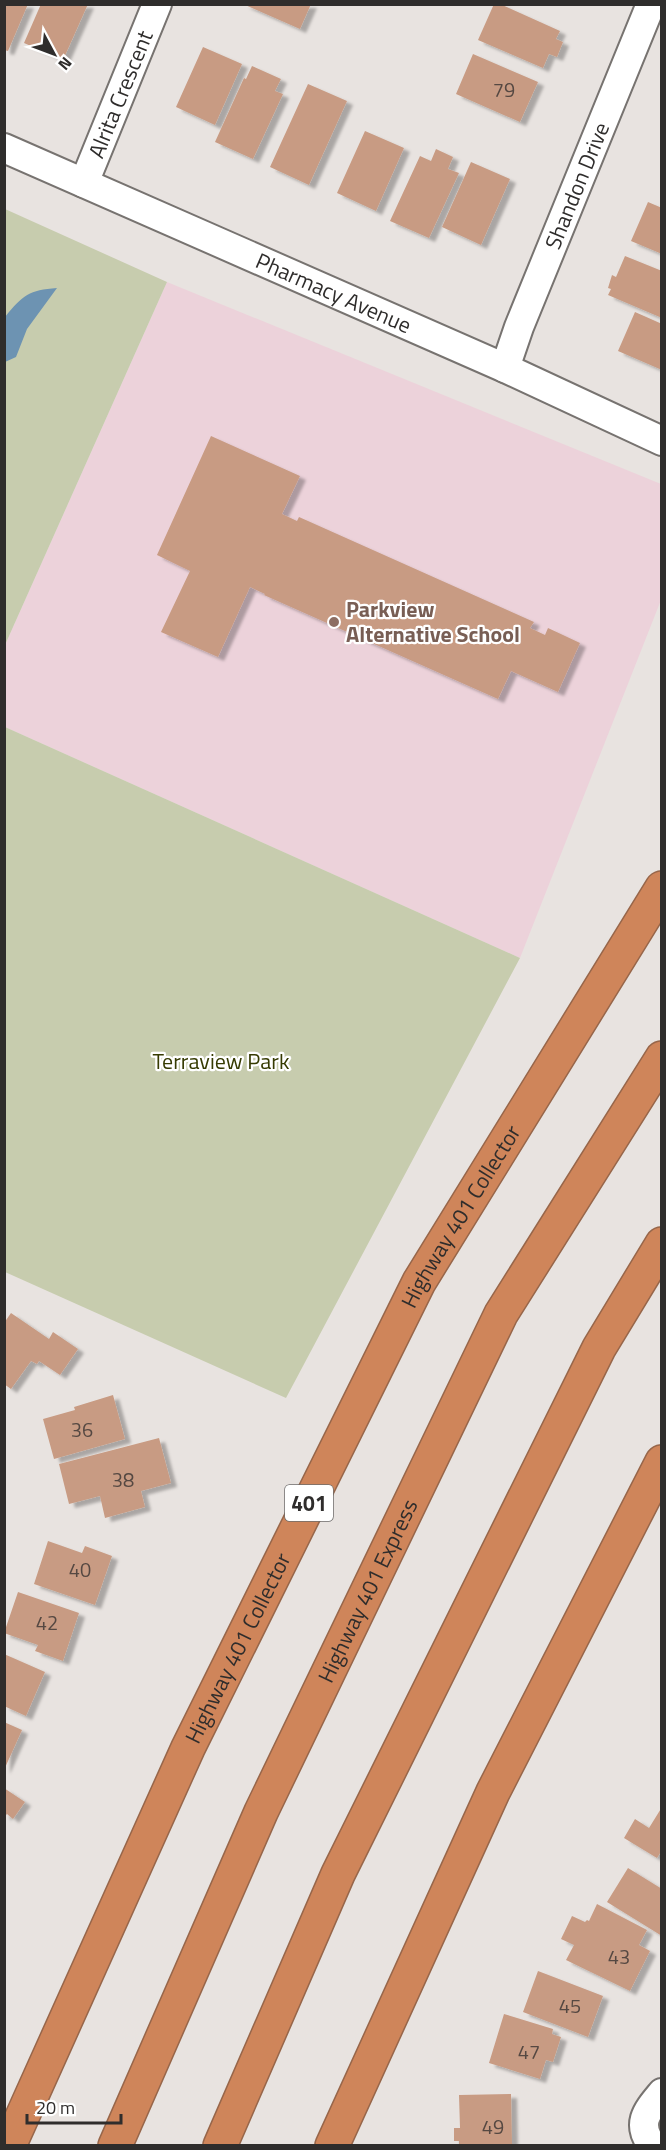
<svg xmlns="http://www.w3.org/2000/svg" width="666" height="2150" viewBox="0 0 666 2150" font-family="'Titillium Web',sans-serif">
<style>
.education{fill:#ecd2da}
.green{fill:#c7ccae}
.water{fill:#6d93b2}
.building{fill:#c89b83;filter:url(#shadow)}
.lines{fill:none;stroke-linecap:round;stroke-linejoin:round}
.minor-casing{stroke:#777370;stroke-width:32}
.motorway-casing{stroke:#97664a;stroke-width:36}
.minor{stroke:#fff;stroke-width:28}
.motorway{stroke:#cf855a;stroke-width:33}
.education-dot{fill:#8d6e63;stroke:#fff;stroke-width:2}
.labels{text-anchor:middle;dominant-baseline:central;stroke-width:4.5;stroke-linejoin:round;paint-order:stroke}
.number-label{font-size:20px;fill:#554842}
.shield{fill:#fff;stroke:#6d6c6b;stroke-width:1.5}
.shield-label{font-size:21px;font-weight:bold;fill:#2f2d2c}
.street-label{font-size:22px;fill:#2f2d2c;stroke:#fff}
.education-label{font-size:22px;font-weight:bold;fill:#785e54;stroke:#fff;text-anchor:start}
.park-label{font-size:22px;fill:#363b02;stroke:#fff}
</style>
<defs>
<filter id="shadow"><feDropShadow dx="6" dy="4" stdDeviation="1.5" flood-color="#0004"/></filter>
</defs>
<rect width="100%" height="100%" fill="#e8e3e0"/>
<path class="education" d="M167 282 661 484V600L520 958 5 727V645Z"/>
<path class="green" d="M5 209 167 282 5 645Z
M5 727 520 958 286 1398 5 1272Z"/>
<path class="water" d="M57 288 27 329 16 357 5 362V317C23 295 29 290 57 288Z"/>
<path class="building" d="M4 4H28L8 51 4 50Z
M41 4H88L63 60 24 43Z
M243 4H311L300 29Z
M494 4H500L560 31 556 39 563 42 557 57 549 54 543 68 478 40Z
M203 47 242 64 215 125 176 107Z
M473 54 538 82 520 122 456 94Z
M252 66 281 79 275 91 283 94 253 159 215 142 244 78 246 79Z
M308 84 347 101 309 185 270 167Z
M365 131 404 148 376 211 337 193Z
M436 149 453 157 448 169 459 173 429 238 390 221 420 156 431 161Z
M471 162 510 179 481 245 442 227Z
M648 202 662 208V254L631 241Z
M625 256 662 271V318L608 295 611 289 608 288 612 275 616 277Z
M635 312 662 324V370L618 351Z
M211 436 300 476 282 514 297 521 299 517 534 622 530 628 545 635 548 628 580 643 558 692 511 671 498 699 264 595 265 594 250 587 218 657 161 632 190 571 157 555Z
M11 1313 49 1339 53 1332 78 1349 60 1375 39 1361 37 1364 31 1361 11 1389 4 1384V1323Z
M113 1395 125 1439 54 1459 43 1419 75 1410 74 1407Z
M159 1438 171 1483 141 1491 145 1507 105 1518 100 1496 69 1504 59 1464Z
M48 1541 82 1553 85 1546 112 1556 95 1605 34 1584Z
M18 1592 79 1613 63 1661 35 1651 38 1645 4 1633Z
M4 1654 45 1672 26 1716 4 1706Z
M4 1722 22 1730 4 1770Z
M4 1788 25 1802 13 1819 7 1814 4 1817Z
M662 1807V1850L657 1858 624 1838 635 1819 649 1828Z
M628 1868 662 1889V1936L607 1902Z
M597 1904 647 1930 639 1945 650 1951 630 1991 566 1960 574 1945 561 1939 572 1916 585 1922 587 1920 589 1921Z
M538 1971 603 1996 588 2037 523 2012Z
M504 2014 553 2029 552 2034 561 2037 553 2062 546 2060 540 2079 489 2063Z
M511 2094 512 2145 459 2146V2141H454V2128H460L459 2095Z"/>
<g class="lines">
<g class="minor-casing">
<g id="minor">
<path id="s1" d="M4 148 505 368 662 441"/>
<path id="s2" d="M84 183 157 4"/>
<path id="s3" d="M505 368 519 327 651 4"/>
<path d="M653 2146C635 2124 647 2111 662 2093"/>
</g>
</g>
<g class="motorway-casing">
<g id="motorway">
<path id="s4" d="M9 2146 188 1748 419 1282 662 888"/>
<path id="s5" d="M115 2146 261 1812 501 1314 662 1058"/>
<path d="M220 2146 338 1874 599 1348 662 1244"/>
<path d="M332 2146 493 1792 662 1462"/>
</g>
</g>
<use href="#minor" class="minor"/>
<use href="#motorway" class="motorway"/>
</g>
<circle class="education-dot" cx="334" cy="622" r="6"/>
<g class="labels">
<g class="number-label">
<text x="504" y="89">79</text>
<text x="82" y="1429">36</text>
<text x="123" y="1479">38</text>
<text x="80" y="1569">40</text>
<text x="47" y="1622">42</text>
<text x="619" y="1956">43</text>
<text x="570" y="2005">45</text>
<text x="529" y="2051">47</text>
<text x="493" y="2126">49</text>
</g>
<rect class="shield" x="285" y="1485" width="48" height="36" rx="4.5"/>
<g class="shield-label">
<text x="309" y="1503">401</text>
</g>
<g class="street-label">
<text stroke="none"><textPath href="#s2" startOffset="96">Alrita Crescent</textPath></text>
<text stroke="none"><textPath href="#s3" startOffset="196">Shandon Drive</textPath></text>
<text stroke="none"><textPath href="#s1" startOffset="360">Pharmacy Avenue</textPath></text>
<text stroke="none"><textPath href="#s4" startOffset="1034">Highway 401 Collector</textPath></text>
<text stroke="none"><textPath href="#s5" startOffset="610">Highway 401 Express</textPath></text>
<text stroke="none"><textPath href="#s4" startOffset="548">Highway 401 Collector</textPath></text>
</g>
<g class="education-label">
<text x="346" y="609">Parkview<tspan x="346" dy="25">Alternative School</tspan></text>
</g>
<g class="park-label">
<text x="221" y="1061">Terraview Park</text>
</g>
</g>
<rect width="666" height="2150" fill="none" stroke="#2f2d2c" stroke-width="12"/>
<g transform="translate(54 54) rotate(131)" stroke="#ffffff" stroke-width="4.5" paint-order="stroke">
<path d="M0-4.5L10 22L0 15L-10 22Z" fill="#2f2d2c"/>
<text y="-9" font-size="16" font-weight="bold" text-anchor="middle" fill="#2f2d2c">N</text>
</g>
<path d="M27 2114v9h94v-9" fill="none" stroke="#2f2d2c" stroke-width="3"/>
<text x="36" y="2114" font-size="18" fill="#2f2d2c" stroke="#ffffff" stroke-width="4.5" paint-order="stroke">20 m</text>
</svg>
